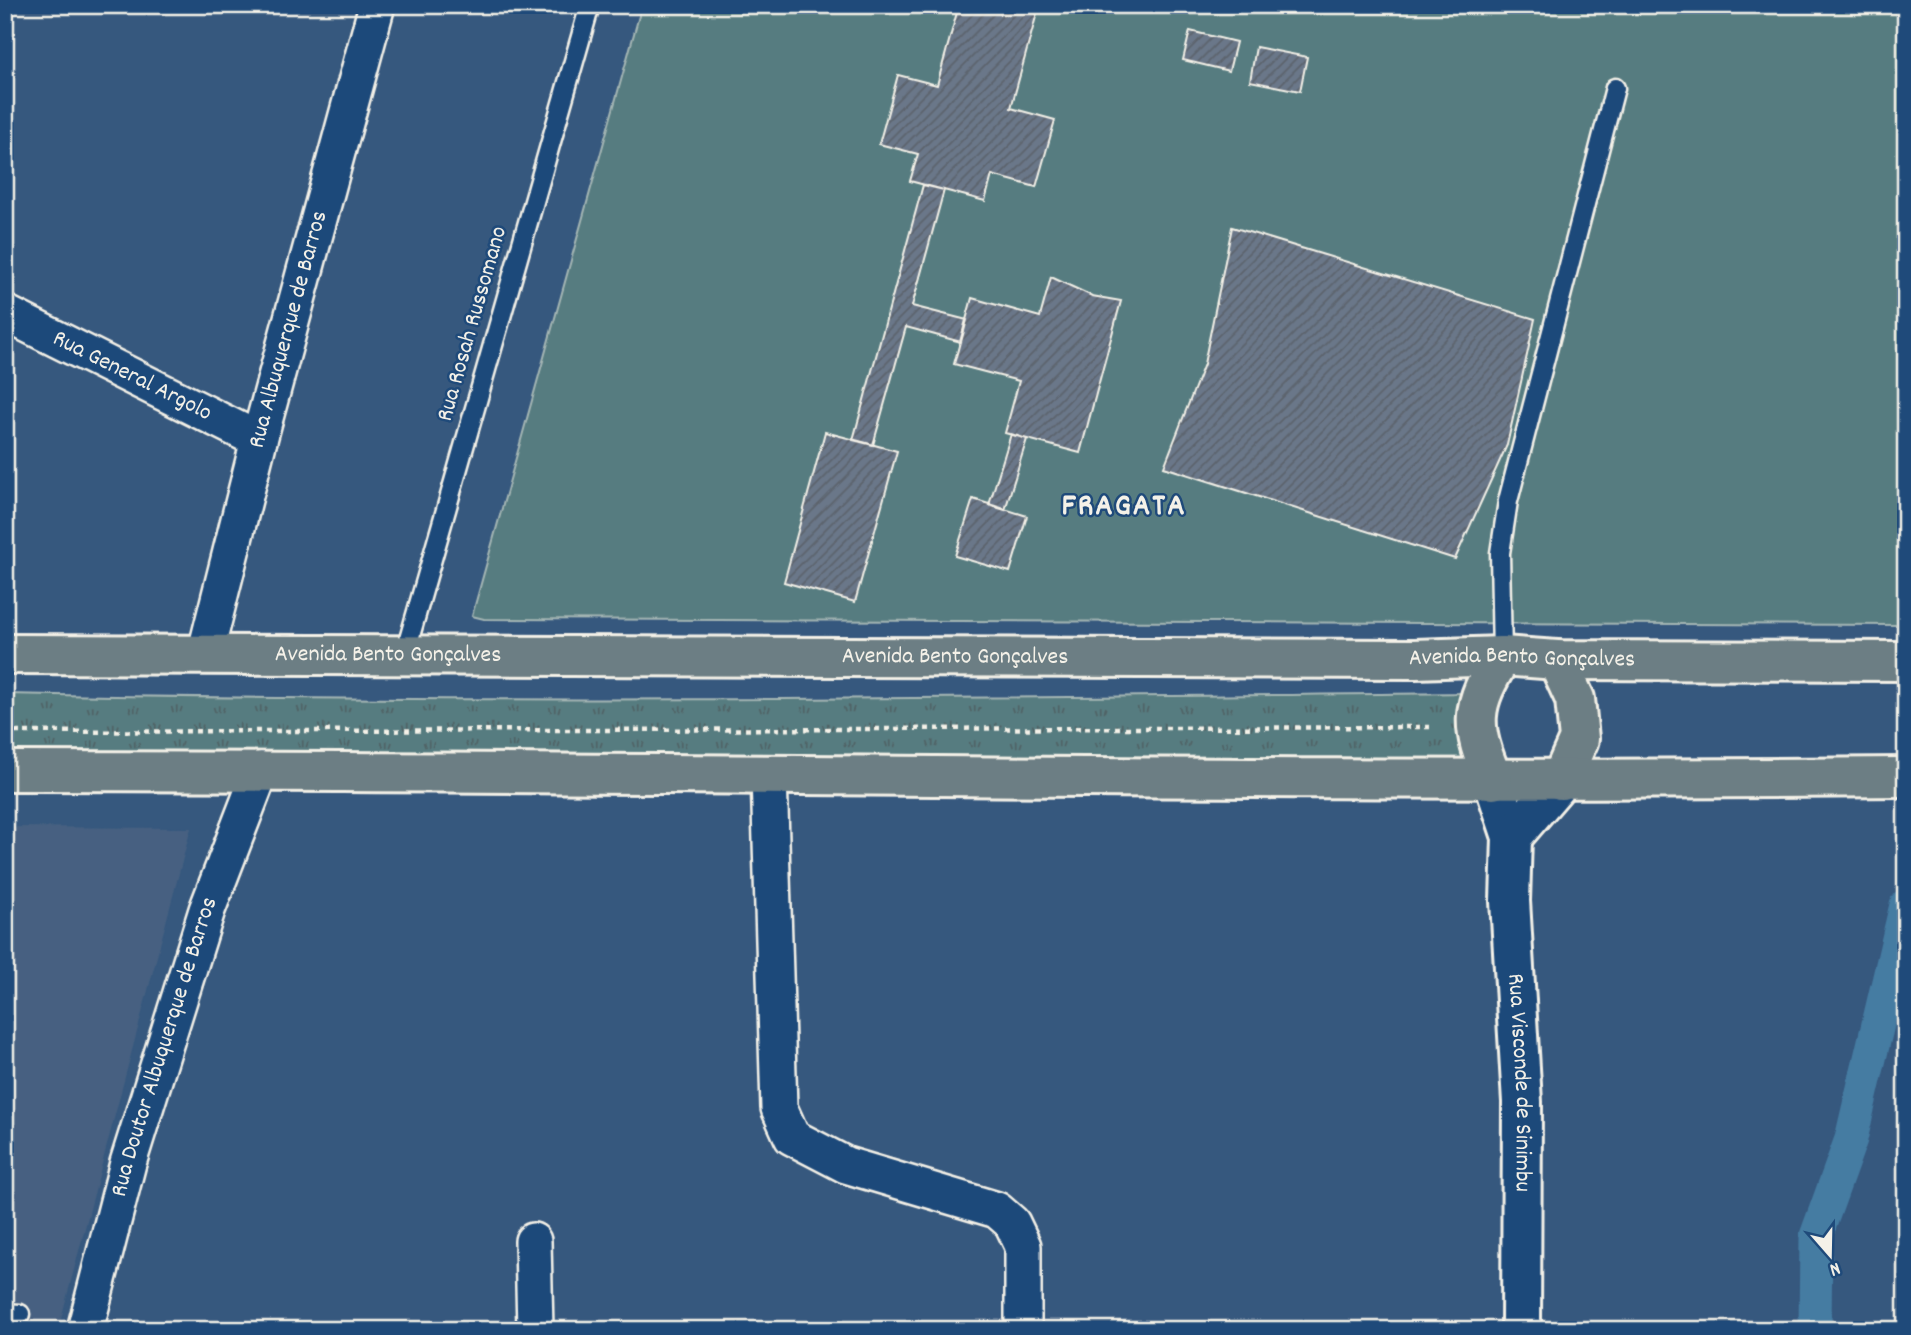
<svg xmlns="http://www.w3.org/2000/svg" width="1911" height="1335" viewBox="0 0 1911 1335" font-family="Dekko,sans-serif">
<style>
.built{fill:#466181}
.grass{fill:#567b80;stroke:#a5b6b4;stroke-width:2}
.park{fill:url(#park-tufts);stroke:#a5b6b4;stroke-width:2}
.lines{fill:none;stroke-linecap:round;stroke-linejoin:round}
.canal{stroke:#457ba2;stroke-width:33}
.building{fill:url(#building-hatch);stroke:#f4f1e8;stroke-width:2}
.service-casing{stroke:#f4f1e8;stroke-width:23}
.minor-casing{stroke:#f4f1e8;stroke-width:40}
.tertiary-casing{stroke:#f4f1e8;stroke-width:44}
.primary-casing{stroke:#f4f1e8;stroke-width:44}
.path{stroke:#f4f1e8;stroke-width:4.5;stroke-dasharray:5 5;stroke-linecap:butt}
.service{stroke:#1f4a7a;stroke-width:18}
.minor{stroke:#1f4a7a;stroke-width:35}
.tertiary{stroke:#1f4a7a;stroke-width:38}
.primary{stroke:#6c7e84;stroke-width:38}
.labels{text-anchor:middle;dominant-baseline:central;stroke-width:5;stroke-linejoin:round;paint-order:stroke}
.street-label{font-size:24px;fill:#f4f1e8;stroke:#1f4a7a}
.district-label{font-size:32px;font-weight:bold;letter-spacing:2px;fill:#f4f1e8;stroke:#1f4a7a}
</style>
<defs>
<pattern id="park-tufts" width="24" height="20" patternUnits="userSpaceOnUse" patternTransform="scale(1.75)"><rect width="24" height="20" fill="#567b80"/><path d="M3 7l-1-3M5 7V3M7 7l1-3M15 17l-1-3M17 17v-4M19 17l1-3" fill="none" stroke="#506466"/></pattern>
<pattern id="building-hatch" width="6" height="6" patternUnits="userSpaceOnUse" patternTransform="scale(1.75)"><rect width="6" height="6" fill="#6a7789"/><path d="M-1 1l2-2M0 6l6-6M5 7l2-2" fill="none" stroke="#5b626b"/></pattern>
</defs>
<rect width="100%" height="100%" fill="#36587e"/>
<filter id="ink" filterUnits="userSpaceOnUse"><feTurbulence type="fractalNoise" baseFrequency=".0143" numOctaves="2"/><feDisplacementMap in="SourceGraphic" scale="14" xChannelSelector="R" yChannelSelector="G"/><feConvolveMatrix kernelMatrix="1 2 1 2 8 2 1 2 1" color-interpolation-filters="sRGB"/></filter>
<g filter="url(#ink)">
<path class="built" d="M5 827 191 828 58 1330 5 1329Z"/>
<path class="grass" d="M642 5H1906V625L484 619 472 616Z"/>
<path class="park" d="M1468 693 1476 775 5 762V694C493 704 980 698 1468 693Z"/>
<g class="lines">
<path class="canal" d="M1815 1330 1816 1236 1851 1139 1906 905"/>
</g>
<path class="building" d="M959 5H1009L1037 13 1011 108 1055 120 1036 187 992 175 985 201 910 181 918 154 879 144 898 75 937 85Z
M1190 31 1236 42 1229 71 1183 60Z
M1256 47 1307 57 1300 91 1250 81Z
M923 185 944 190 912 306 967 320 961 342 906 327 873 445 853 440Z
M1232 227 1535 319 1507 445 1455 559 1164 467 1204 364Z
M1051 277 1092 296 1121 301 1080 453 1005 433 1019 381 954 364 972 298 1040 317Z
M825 432 897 451 855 602 784 582Z
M1011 434 1027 439 1005 510 989 505Z
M973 499 1027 516 1010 572 955 556Z"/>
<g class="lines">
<g class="service-casing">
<path id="service" d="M1502 656 1500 553 1508 501 1615 88
M404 657 590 5
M5 1313 20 1314"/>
</g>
<g class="minor-casing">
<g id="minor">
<path id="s1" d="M5 313 259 440"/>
<path id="s2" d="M205 655 259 440 377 5"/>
<path d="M769 774 779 1108 792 1137 846 1165 997 1210 1012 1223 1023 1246V1330"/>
<path d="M533 1241 535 1330"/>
<path id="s3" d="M85 1330 128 1163 207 910 261 770"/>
</g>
</g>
<g class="tertiary-casing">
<g id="tertiary">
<path id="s4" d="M1493 780 1512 837 1510 901 1522 1102 1521 1330"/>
<path d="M1512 837 1561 780"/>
</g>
</g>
<g class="primary-casing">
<g id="primary">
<path id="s5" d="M5 654 1415 659 1502 656 1557 660 1906 661"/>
<path d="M1557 660 1575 699 1579 739 1561 780"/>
<path d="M5 771C639 771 1272 783 1906 777"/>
<path d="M1493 780C1470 725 1470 707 1502 656"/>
</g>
</g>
<path class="path" d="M5 732 1433 727"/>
<use href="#service" class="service"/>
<use href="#minor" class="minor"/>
<use href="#tertiary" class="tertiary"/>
<use href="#primary" class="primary"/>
</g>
</g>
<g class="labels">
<g class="street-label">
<text transform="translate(473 324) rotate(-74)">Rua Rosah Russomano</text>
<text stroke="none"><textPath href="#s2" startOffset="336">Rua Albuquerque de Barros</textPath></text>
<text stroke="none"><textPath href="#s1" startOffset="142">Rua General Argolo</textPath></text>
<text stroke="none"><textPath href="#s5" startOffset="383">Avenida Bento Gonçalves</textPath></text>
<text stroke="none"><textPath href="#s5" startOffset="950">Avenida Bento Gonçalves</textPath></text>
<text stroke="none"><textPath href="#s5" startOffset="1517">Avenida Bento Gonçalves</textPath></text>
<text stroke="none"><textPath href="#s3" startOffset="294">Rua Doutor Albuquerque de Barros</textPath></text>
<text stroke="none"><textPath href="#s4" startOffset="306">Rua Visconde de Sinimbu</textPath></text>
</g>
<g class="district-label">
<text x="1124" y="508">FRAGATA</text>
</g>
</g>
<rect width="1911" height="1335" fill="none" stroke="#1f4a7a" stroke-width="28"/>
<rect x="14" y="14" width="1883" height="1307" fill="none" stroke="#f4f1e8" stroke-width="2.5" filter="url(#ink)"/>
<g transform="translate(1830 1255) rotate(160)" stroke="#1f4a7a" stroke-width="5" paint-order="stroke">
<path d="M0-5L12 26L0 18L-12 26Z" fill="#f4f1e8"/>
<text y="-10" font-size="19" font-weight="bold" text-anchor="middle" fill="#f4f1e8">N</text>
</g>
</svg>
